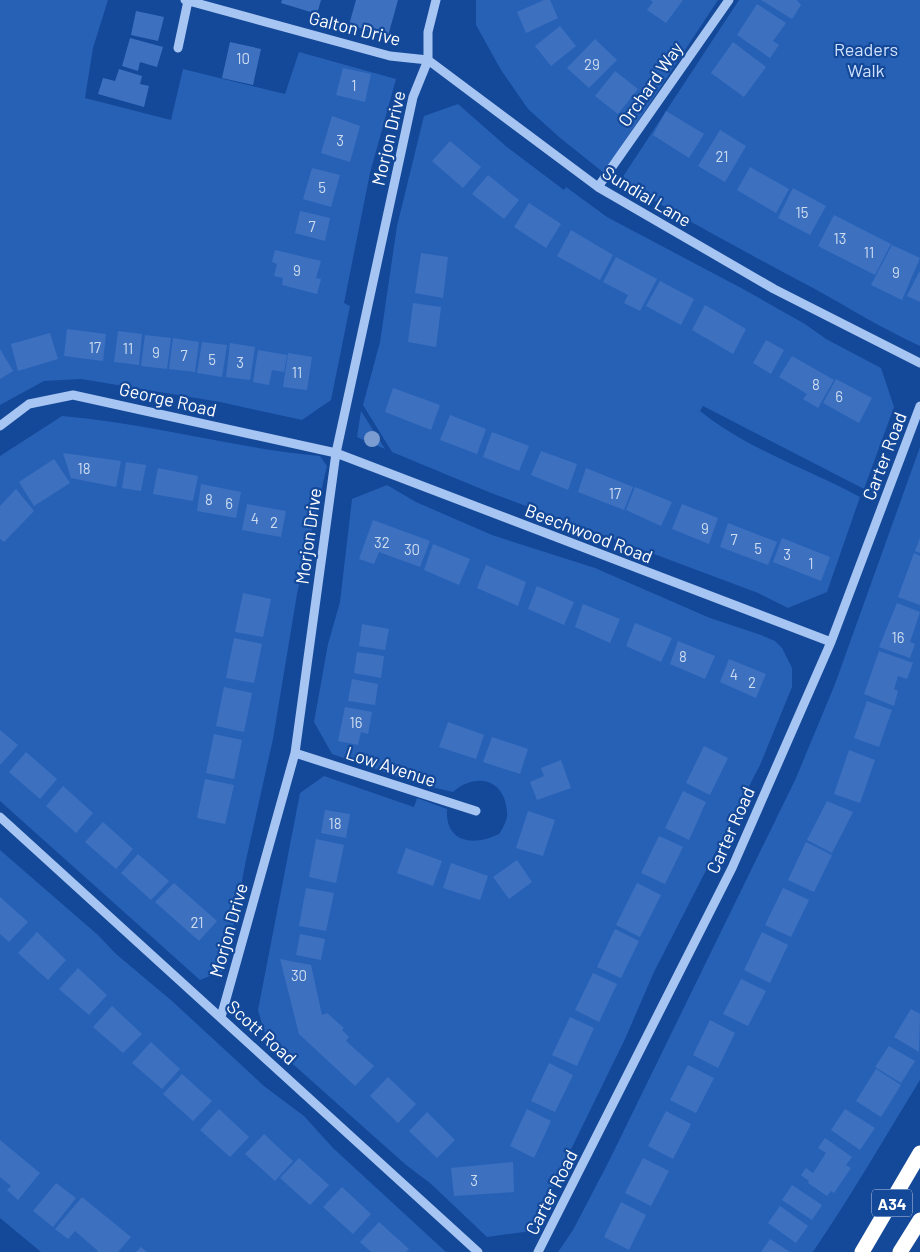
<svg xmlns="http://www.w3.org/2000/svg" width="920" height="1252" viewBox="0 0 920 1252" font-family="Barlow,sans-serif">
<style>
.green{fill:#2761b6}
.building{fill:#3d71c0}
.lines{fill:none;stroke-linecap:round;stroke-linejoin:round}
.minor{stroke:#a7c5f2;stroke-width:9}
.highway{stroke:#fff;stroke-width:15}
.tree{fill:#7b9cd0}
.labels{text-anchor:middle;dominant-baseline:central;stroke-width:4.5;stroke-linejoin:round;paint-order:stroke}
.number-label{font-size:15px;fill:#cedcef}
.shield{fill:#144898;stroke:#b8c8e0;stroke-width:1}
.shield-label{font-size:16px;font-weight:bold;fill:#fff}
.street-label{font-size:18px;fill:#fff;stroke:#144898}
.park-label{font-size:18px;fill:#cfe1fd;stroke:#144898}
</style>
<rect width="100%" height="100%" fill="#144898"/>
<path class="green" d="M0 0H108L93 48 85 98 171 120 183 69 285 94 299 52 396 79 370 173 344 303 350 306 331 400 302 420 220 402 81 379 44 381 0 405Z
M476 0H718L604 173 559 137 528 109 501 70 476 25Z
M739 0H920V346C883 329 849 308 813 288 749 254 686 220 624 183V175Z
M458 104 507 147 564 190 566 187 607 217 743 289 805 324 826 339 881 368 894 407 864 489 703 406 700 411C747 449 808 469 860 497L827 592 788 608 758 593 491 493 392 452 363 405 380 342 397 226 424 116Z
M361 411 385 449 357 437Z
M62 416C149 423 233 448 320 456L327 466 297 594 273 739 246 860 225 970 200 980 0 801V456Z
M920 447V1080C885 1137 851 1196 813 1252H558L573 1230 609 1161 796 778 835 684Z
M387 485 416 502 492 535 595 568 710 618 761 635 775 641 782 648 792 668V687L760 765 654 972 625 1039 531 1231 487 1237 430 1183 406 1165 267 1041 258 1010 300 793 324 776 414 807 417 798 447 809C445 844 475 846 499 834 503 828 508 819 507 812 505 779 476 772 453 792L419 784 332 754 314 722 328 644 340 602 352 499Z
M0 850 98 935 116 954 172 1001 264 1086 304 1116 333 1148 446 1252H41L0 1218Z"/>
<path class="building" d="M282 0H321L317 14 281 3Z
M356 0H398L388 36 349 25Z
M544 0H550L558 18 526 33 517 12Z
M650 0H683L666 23 647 10 653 2Z
M761 0H797L801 5 792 19Z
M757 4 786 23 773 41 779 45 770 58 737 35Z
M136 11 164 17 158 41 131 35Z
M560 26 576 46 551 66 535 46Z
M130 38 163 47 157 67 140 62 138 71 122 66Z
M595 39 617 60 589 88 567 68Z
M230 42 261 49 253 85 222 78Z
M733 42 766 67 744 97 711 73Z
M343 68 371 74 365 102 336 95Z
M119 69 142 76 140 84 149 86 144 107 98 94 103 78 115 81Z
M615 71 638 89 618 114 595 96Z
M666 111 704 134 689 158 653 135Z
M332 116 360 126 350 162 321 153Z
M720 130 746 146 725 182 698 166Z
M450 141 481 167 463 188 432 161Z
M750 167 789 189 776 213 737 190Z
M312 168 340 175 331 207 303 199Z
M488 175 519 200 504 219 472 194Z
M793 188 826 206 810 235 778 218Z
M529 203 561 224 546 248 514 227Z
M300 211 330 218 325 241 295 233Z
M834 215 891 244 875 275 818 246Z
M571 230 613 255 600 280 557 256Z
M892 245 920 258 902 300 871 285Z
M275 250 321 261 316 278 321 279 317 294 282 285 283 278 274 276 277 264 272 262Z
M421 253 448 257 443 298 415 293Z
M616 257 657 279 640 311 624 303 628 295 603 282Z
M919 272 920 273V302L907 296Z
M660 281 694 299 681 325 646 306Z
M413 303 441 307 436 347 408 342Z
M705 305 746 329 733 354 692 330Z
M67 329 106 334 103 361 64 356Z
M118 331 142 334 139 365 114 362Z
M50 333 58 359 18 371 11 344Z
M145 335 171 338 167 369 141 366Z
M173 338 199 342 195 372 169 369Z
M766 340 784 350 771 374 753 363Z
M202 342 227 345 222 377 197 373Z
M230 343 255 347 250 380 226 377Z
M0 349 13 371 0 379Z
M258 350 287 355 284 372 272 370 269 385 253 382Z
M288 353 312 357 307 390 283 387Z
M792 356 834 380 818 408 803 399 807 394 779 377Z
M836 379 872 398 859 423 823 403Z
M393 388 440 405 431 430 385 412Z
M450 415 486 429 477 454 440 440Z
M492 432 529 446 519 471 483 457Z
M541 451 577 464 568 490 531 475Z
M63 453 121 461 116 487 71 478Z
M54 459 70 483 34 506 19 482Z
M126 462 146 465 141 491 122 488Z
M158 468 198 476 193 501 153 494Z
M586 468 633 487 624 510 578 492Z
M201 484 241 492 236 518 197 511Z
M635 487 672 502 661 526 626 510Z
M16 489 34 511 4 542 0 539V506Z
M247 504 286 511 281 537 242 530Z
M682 504 718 518 709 544 672 529Z
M373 520 430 541 420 567 379 552 374 564 359 559Z
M728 523 777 542 768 565 720 547Z
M782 538 830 557 821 581 773 562Z
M920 538V553L915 551Z
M433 544 470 559 459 585 424 570Z
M914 553 920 556V605L898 597Z
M486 565 526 582 518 606 477 588Z
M537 586 574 602 564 625 528 609Z
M243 593 271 599 263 637 235 632Z
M897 603 920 612 910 642 915 644 910 658 879 647Z
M583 604 620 619 610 643 575 627Z
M635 623 672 638 661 662 626 646Z
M362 624 389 629 385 650 359 646Z
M234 638 262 644 254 683 226 678Z
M678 641 715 656 705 679 670 664Z
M879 651 913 663 907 679 898 676 894 689 898 691 894 706 864 694Z
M357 652 384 656 381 678 354 673Z
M729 659 766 674 756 698 720 682Z
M352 679 378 684 375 705 348 701Z
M224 687 252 693 244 732 216 726Z
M867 701 892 710 879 747 854 738Z
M345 707 372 712 368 734 361 732 358 745 338 741Z
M448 722 484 735 476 759 439 747Z
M0 730 18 745 0 765Z
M214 734 242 740 234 779 206 773Z
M492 737 528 749 520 774 483 762Z
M704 746 728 758 710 795 686 783Z
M849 750 875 760 860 803 834 794Z
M26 752 57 779 40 799 9 772Z
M561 760 571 788 537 800 530 782 544 776 541 768Z
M205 779 234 785 225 824 197 818Z
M63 786 93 813 76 833 46 806Z
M683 791 706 802 689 840 665 828Z
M827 801 853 812 832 853 807 840Z
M325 810 350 814 346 838 321 833Z
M528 811 555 820 543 856 516 848Z
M103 822 133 849 116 869 85 842Z
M659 836 683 847 665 884 641 873Z
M316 839 344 845 336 883 309 877Z
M806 842 832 855 814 892 788 880Z
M406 848 442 861 433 886 397 873Z
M138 854 169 881 151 900 121 873Z
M517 860 532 882 509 899 493 877Z
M451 863 488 876 480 900 443 888Z
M174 883 217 921 199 941 155 902Z
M637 883 661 895 640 937 616 925Z
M306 888 334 893 326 931 299 926Z
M783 888 809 900 791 937 765 925Z
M0 897 28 922 9 942 0 934Z
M615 929 639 941 621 978 597 967Z
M37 932 66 960 48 980 18 953Z
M762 932 788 945 770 983 744 970Z
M300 934 325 939 321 960 296 955Z
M280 959 311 965 322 1015 327 1013 344 1028 342 1030 349 1037 346 1041 374 1066 355 1086 299 1034Z
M78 968 107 995 89 1015 59 989Z
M593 973 617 984 599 1022 575 1010Z
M741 979 766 991 748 1026 723 1014Z
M112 1006 142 1034 123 1053 93 1027Z
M911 1009 920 1014 919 1052 894 1037Z
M570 1017 594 1028 577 1066 552 1055Z
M710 1020 735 1033 718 1068 693 1055Z
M151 1042 180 1069 162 1089 132 1063Z
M889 1046 915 1061 901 1083 875 1067Z
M549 1063 573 1075 555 1112 531 1101Z
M688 1065 714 1078 696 1113 670 1100Z
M876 1069 901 1085 881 1117 856 1101Z
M182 1074 212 1101 193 1121 163 1094Z
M388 1077 416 1104 398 1123 370 1096Z
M219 1109 249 1137 230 1157 200 1130Z
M527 1109 551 1121 534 1158 510 1146Z
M845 1109 875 1128 860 1150 831 1130Z
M666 1111 691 1124 673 1159 648 1146Z
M427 1112 455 1140 437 1158 409 1131Z
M264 1134 293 1161 275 1181 245 1154Z
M825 1138 852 1157 846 1165 851 1168 834 1193 831 1191 827 1196 808 1183 809 1181 801 1175 806 1168 813 1173 826 1153 818 1148Z
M0 1140 40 1173 18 1200 7 1190 11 1186 0 1177Z
M299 1158 329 1185 310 1205 280 1178Z
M643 1158 669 1171 651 1206 625 1193Z
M513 1162 514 1192 454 1196 451 1168Z
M56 1183 76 1198 53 1227 33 1211Z
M792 1185 822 1205 812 1220 782 1200Z
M342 1187 371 1214 353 1234 323 1207Z
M82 1197 131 1237 118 1252H97L98 1251 75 1231 68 1239 55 1229Z
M621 1202 646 1215 629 1250 604 1237Z
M780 1206 808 1226 796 1243 768 1223Z
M379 1222 409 1249 406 1252H371L360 1242Z
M770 1239 790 1252H761Z
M141 1247 147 1252H136Z"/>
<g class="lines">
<path class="minor" d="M185 0 390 56 428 60 413 97 336 453 295 753 221 1017
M436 0 428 32V60L598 187 774 289 920 363
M178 48 188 1
M598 187 729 0
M0 426 29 404 73 395 336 453 831 642
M295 753 476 811
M0 817 478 1252
M538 1252 732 868 831 642 920 406"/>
<path class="highway" d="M862 1252 920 1153
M900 1252 920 1220"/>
</g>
<circle class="tree" cx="372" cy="439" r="8"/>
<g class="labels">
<g class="number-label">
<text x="243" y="58">10</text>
<text x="592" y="64">29</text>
<text x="354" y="85">1</text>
<text x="340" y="140">3</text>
<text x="722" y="156">21</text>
<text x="322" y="187">5</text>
<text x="802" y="212">15</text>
<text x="312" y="226">7</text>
<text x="840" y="238">13</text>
<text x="869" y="252">11</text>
<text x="297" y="270">9</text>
<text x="896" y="272">9</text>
<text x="95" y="347">17</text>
<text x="128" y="348">11</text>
<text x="156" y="352">9</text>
<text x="184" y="355">7</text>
<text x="212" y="359">5</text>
<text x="240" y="362">3</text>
<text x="297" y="372">11</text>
<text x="816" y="384">8</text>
<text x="839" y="396">6</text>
<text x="84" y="468">18</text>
<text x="615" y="493">17</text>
<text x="209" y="499">8</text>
<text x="229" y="503">6</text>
<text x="255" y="518">4</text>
<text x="274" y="522">2</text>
<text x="705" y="528">9</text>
<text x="734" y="539">7</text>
<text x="382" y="542">32</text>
<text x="758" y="548">5</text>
<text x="412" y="549">30</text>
<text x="787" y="554">3</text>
<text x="811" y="563">1</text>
<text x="898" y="637">16</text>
<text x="683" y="656">8</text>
<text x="734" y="674">4</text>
<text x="752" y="682">2</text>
<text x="356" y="722">16</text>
<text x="335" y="823">18</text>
<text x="197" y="922">21</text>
<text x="299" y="975">30</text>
<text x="474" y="1180">3</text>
</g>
<rect class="shield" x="872" y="1189.5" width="40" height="27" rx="4"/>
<g class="shield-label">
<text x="892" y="1203">A34</text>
</g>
<g class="street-label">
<text transform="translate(355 28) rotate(14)">Galton Drive</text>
<text transform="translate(650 84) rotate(-55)">Orchard Way</text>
<text transform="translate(388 138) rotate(-77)">Morjon Drive</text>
<text transform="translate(647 196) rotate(31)">Sundial Lane</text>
<text transform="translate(168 399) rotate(13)">George Road</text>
<text transform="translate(884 456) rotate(-69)">Carter Road</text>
<text transform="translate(589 533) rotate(21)">Beechwood Road</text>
<text transform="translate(308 536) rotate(-82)">Morjon Drive</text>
<text transform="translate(391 766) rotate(18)">Low Avenue</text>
<text transform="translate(730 830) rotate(-66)">Carter Road</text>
<text transform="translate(228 930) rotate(-74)">Morjon Drive</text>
<text transform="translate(262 1032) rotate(42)">Scott Road</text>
<text transform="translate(551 1192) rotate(-63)">Carter Road</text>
</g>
<g class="park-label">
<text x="866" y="49">Readers<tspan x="866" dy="21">Walk</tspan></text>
</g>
</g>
</svg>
